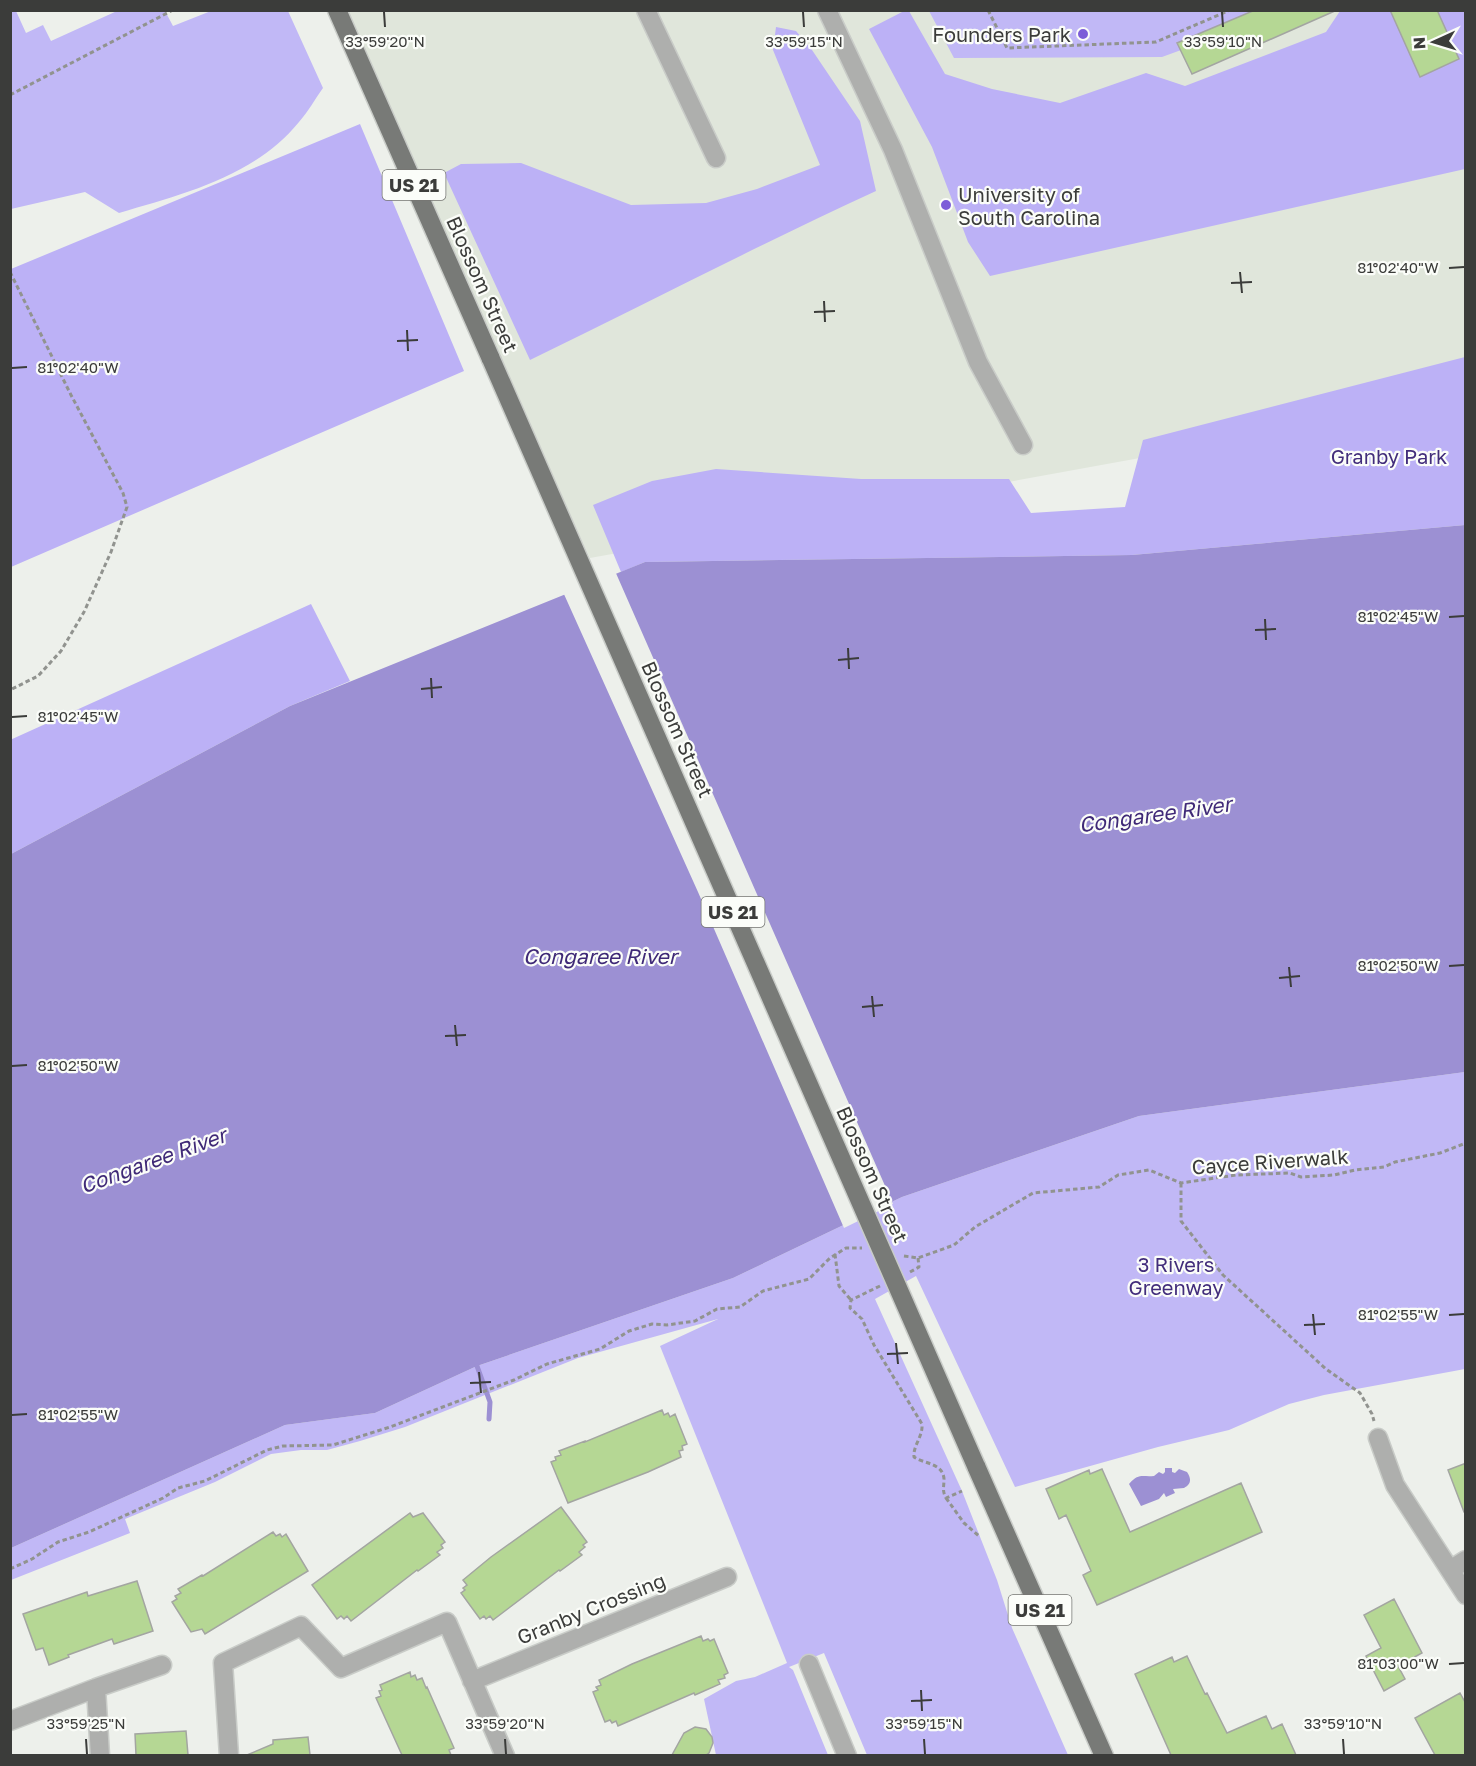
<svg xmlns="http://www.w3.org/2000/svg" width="1476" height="1766" viewBox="0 0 1476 1766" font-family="'Golos Text',sans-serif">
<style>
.built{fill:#e0e6db}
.green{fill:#c1b8f6}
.forest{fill:#bcb1f6}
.water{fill:#9c90d3}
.pier{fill:#edf0eb}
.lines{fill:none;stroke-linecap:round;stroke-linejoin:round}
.stream{stroke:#9c90d3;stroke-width:5}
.building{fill:#b5d794;stroke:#a3a5a1;stroke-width:1.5}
.minor-casing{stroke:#c9ccc8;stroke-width:21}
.major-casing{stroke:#c9ccc8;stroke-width:21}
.path{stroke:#91938f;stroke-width:3;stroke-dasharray:4.5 3;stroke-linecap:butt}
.minor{stroke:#aeafad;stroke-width:18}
.major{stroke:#787a77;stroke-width:18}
.major-bridge-casing{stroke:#c9ccc8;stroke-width:21;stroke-linecap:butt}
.major-bridge{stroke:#787a77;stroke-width:18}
.ticks{fill:none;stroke:#3b3c3a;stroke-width:2}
.poi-dot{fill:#7d5ed8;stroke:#fbfdf9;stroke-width:2}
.labels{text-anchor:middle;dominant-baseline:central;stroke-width:4.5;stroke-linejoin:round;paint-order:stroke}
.shield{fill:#fbfdf9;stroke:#757673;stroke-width:1.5}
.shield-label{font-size:18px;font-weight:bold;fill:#3b3c3a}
.poi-label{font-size:20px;fill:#3b3c3a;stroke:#fbfdf9;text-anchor:end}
.street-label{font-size:20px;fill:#3b3c3a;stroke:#fbfdf9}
.park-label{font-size:20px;fill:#422d7b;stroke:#fbfdf9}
.water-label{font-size:21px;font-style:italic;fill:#3f2977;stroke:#fbfdf9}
.ticks-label{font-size:15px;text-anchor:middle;fill:#3b3c3a;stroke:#fbfdf9;stroke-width:4.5;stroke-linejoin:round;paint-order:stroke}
</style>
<rect width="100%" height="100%" fill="#edf0eb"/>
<path class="built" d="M338 11H1465V399L590 558Z"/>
<path class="green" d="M10 11H16L26 33 43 25 51 41 117 11H165L173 26 211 11H288L323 88C315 99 308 112 299 122 254 177 183 194 119 213L85 192 11 209Z
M929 11H1288L1162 57 954 58Z
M1465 1072V1369L1324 1395 1289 1404 1229 1430 1158 1447 1015 1487 916 1276 875 1299 962 1491 997 1580 1012 1628 1068 1755H867L824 1653 789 1667 793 1670 828 1755H716L704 1699 736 1681 755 1677 787 1663 660 1346 718 1319 578 1358 405 1427 360 1441 327 1450H301L271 1454 215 1482 125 1519 130 1533 11 1580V1548L285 1425 375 1413 477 1366 733 1278 902 1197 1139 1116Z"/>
<path class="forest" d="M904 11H909L945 74 992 89 1060 103 1146 73 1185 86 1326 32 1340 11H1465V169L990 276 968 242 932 147 869 29Z
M776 27 796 31 812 50 860 121 876 191C759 245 645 304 530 360L444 173 461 164 521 163 631 205 706 203 757 189 820 165 773 50Z
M360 124 464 371 11 567V269Z
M1465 357V525L1132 555 645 562 621 572 593 505 652 481 716 469 861 479H1009L1031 513 1125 507 1143 440Z
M311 604 350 681 290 706 11 854 10 740Z"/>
<path class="water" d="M1465 525V1072L1139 1116 902 1197 733 1278 477 1366 375 1413 285 1425 11 1548V854L290 706 645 562 1132 555Z
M1165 1468H1172V1472L1175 1473 1179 1469 1187 1472C1191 1478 1192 1484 1184 1488L1173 1489 1175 1493 1166 1497 1164 1493 1159 1499 1141 1506 1129 1484C1139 1473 1141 1477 1154 1476L1159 1472 1163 1474 1165 1472Z"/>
<path class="pier" d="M615 571 893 1204 844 1228 698 892 563 592Z"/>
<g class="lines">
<path class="stream" d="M477 1366 490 1402 489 1419"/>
</g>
<path class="building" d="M1255 10H1337L1192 74 1177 43Z
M1390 10H1437L1459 59 1420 77Z
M662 1410 664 1415 668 1413 670 1417 675 1414 687 1444 682 1446 683 1450 679 1451 681 1457 648 1472 568 1503 551 1462 556 1460 555 1457 561 1455 559 1451 585 1441V1442Z
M1466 1463V1512H1464L1448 1470Z
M1102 1469 1130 1532 1241 1483 1262 1532 1097 1605 1083 1575 1091 1571 1066 1515 1059 1519 1046 1489 1089 1470 1090 1474Z
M561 1507 587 1542 583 1545 585 1547 579 1552 582 1555 560 1571 559 1570 493 1620 490 1616 486 1619 484 1616 480 1619 461 1593 465 1590 463 1588 467 1585 463 1580 491 1557Z
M410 1513 413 1517 423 1513 445 1542 441 1545 443 1548 437 1552 440 1555 418 1571 417 1570 351 1621 347 1616 344 1619 341 1616 337 1619 312 1585Z
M273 1532 276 1536 280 1534 282 1537 286 1534 308 1571 205 1634 202 1629 191 1632 172 1602 177 1599 175 1596 181 1593 178 1589 202 1575 203 1576Z
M137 1581 153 1631 114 1644 112 1639 68 1655 69 1657 49 1665 43 1648 36 1650 23 1614 87 1592 88 1596Z
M1394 1599 1422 1653 1398 1666 1405 1679 1384 1691 1366 1656 1381 1648 1364 1615Z
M701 1636 703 1641 708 1639 710 1641 714 1639 728 1673 724 1675 725 1678 718 1680 720 1684 695 1695 694 1693 618 1726 616 1721 612 1723 610 1720 605 1722 593 1692 598 1690 596 1687 601 1685 599 1680 632 1664Z
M1187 1656 1205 1694 1207 1693 1227 1733 1266 1716 1272 1729 1282 1724 1296 1755H1171L1135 1674 1172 1657 1174 1662Z
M410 1672 411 1677 415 1675 417 1680 422 1678 426 1688 427 1687 454 1748 449 1750 451 1755H402L376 1698 381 1696 379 1691 382 1690 380 1685Z
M1460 1693 1466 1704V1755H1435L1415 1718Z
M695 1727 706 1729 712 1737 713 1743 709 1753 706 1755H672L684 1733Z
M186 1731 188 1755H136L135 1734Z
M308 1737 310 1755H247L273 1744V1740Z"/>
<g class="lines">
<g class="minor-casing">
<path id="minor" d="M646 10 716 158
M827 10 893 150 978 362 1023 445
M1378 1438 1395 1485 1466 1595
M1450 1570 1466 1560
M809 1664 847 1756
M472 1681 727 1577
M96 1688 100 1756
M10 1721 96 1688 162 1665
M229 1756 223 1663 301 1626 341 1668 447 1622 505 1756"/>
</g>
<g class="major-casing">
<path id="major" d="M337 10 491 359
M976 1466 1104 1756"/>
</g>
<path class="path" d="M988 10 1007 48 1156 42 1230 10
M10 95 173 10
M10 272 71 395 123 493 127 507 111 552 84 612 61 651 38 676 10 690
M1181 1183V1221L1223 1275 1326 1369 1360 1393 1372 1414 1374 1421
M835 1254 839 1286 851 1300
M904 1256 918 1258 954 1245 975 1227 1033 1193 1099 1187 1118 1175 1149 1170 1181 1183 1236 1175 1290 1173 1301 1177 1334 1175 1355 1170 1384 1167 1395 1162 1440 1153 1466 1143
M910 1272 919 1267 918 1258
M880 1286 851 1300 850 1308 862 1319 874 1345 922 1424C923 1437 913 1445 914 1457 924 1464 943 1463 944 1479 944 1487 942 1491 946 1498L962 1491
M946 1498 964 1523 979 1536
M10 1569 32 1559 58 1542 89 1532 163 1498 178 1488 205 1481 267 1450 283 1446 333 1445 390 1427 514 1380 547 1364 600 1349 629 1331 652 1324 667 1325 695 1321 717 1309 740 1307 763 1291 809 1279 830 1258 846 1248H862"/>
<use href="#minor" class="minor"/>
<use href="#major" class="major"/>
<g class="major-bridge-casing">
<path id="major-bridge" d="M491 359 976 1466"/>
</g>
<use href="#major-bridge" class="major-bridge"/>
</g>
<path class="ticks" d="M384 12 385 27M803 12 804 27M1222 12 1223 27M1449 268 1464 267M1240 272 1242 293M1231 283 1252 282M824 301 825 322M814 312 835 311M407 330 408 351M397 341 418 340M12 368 27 367M1449 617 1464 616M1265 619 1266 640M1255 630 1276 629M848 648 849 669M838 660 859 658M431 678 432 698M421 689 442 687M12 717 27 716M1449 966 1464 965M1289 967 1291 987M1279 978 1300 976M872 996 874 1017M862 1007 883 1005M455 1025 457 1046M445 1036 466 1035M12 1066 27 1065M1313 1314 1315 1335M1449 1315 1464 1314M1304 1325 1325 1324M896 1343 898 1364M887 1354 908 1353M479 1372 481 1393M470 1383 491 1382M12 1415 27 1414M1449 1664 1464 1663M921 1690 922 1711M911 1701 932 1700M86 1739 87 1754M505 1739 506 1754M924 1739 925 1754M1343 1739 1344 1754"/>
<g class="poi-dot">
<circle cx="1083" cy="34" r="6"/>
<circle cx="946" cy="205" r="6"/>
</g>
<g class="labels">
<g class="shield">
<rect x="382.5" y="170" width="63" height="30" rx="4.5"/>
<rect x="701.5" y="897" width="63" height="30" rx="4.5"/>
<rect x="1008.5" y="1595" width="63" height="30" rx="4.5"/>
</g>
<g class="shield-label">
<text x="414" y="185">US 21</text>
<text x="733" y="912">US 21</text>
<text x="1040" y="1610">US 21</text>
</g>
<g class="poi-label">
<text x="1071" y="34">Founders Park</text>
<text x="958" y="194" text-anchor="start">University of<tspan x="958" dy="23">South Carolina</tspan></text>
</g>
<g class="street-label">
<text transform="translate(483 284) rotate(66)">Blossom Street</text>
<text transform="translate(678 729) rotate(66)">Blossom Street</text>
<text transform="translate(1270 1161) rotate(-4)">Cayce Riverwalk</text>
<text transform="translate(873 1174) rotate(66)">Blossom Street</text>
<text transform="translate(591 1608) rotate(-22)">Granby Crossing</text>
</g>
<g class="park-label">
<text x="1389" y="456">Granby Park</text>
<text x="1176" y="1264">3 Rivers<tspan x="1176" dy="23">Greenway</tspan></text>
</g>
<g class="water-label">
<text transform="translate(1155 814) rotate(-8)">Congaree River</text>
<text x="600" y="956">Congaree River</text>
<text transform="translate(153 1160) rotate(-20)">Congaree River</text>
</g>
</g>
<g class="ticks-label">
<text x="385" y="47">33°59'20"N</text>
<text x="804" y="47">33°59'15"N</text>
<text x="1223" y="47">33°59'10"N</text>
<text x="1398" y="273">81°02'40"W</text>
<text x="78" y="373">81°02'40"W</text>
<text x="1398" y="622">81°02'45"W</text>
<text x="78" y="722">81°02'45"W</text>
<text x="1398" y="971">81°02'50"W</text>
<text x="78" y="1071">81°02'50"W</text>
<text x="1398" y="1320">81°02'55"W</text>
<text x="78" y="1420">81°02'55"W</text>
<text x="1398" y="1669">81°03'00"W</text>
<text x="86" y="1729">33°59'25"N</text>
<text x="505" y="1729">33°59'20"N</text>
<text x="924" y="1729">33°59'15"N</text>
<text x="1343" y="1729">33°59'10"N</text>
</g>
<rect width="1476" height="1766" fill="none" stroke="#3b3c3a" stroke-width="24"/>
<g transform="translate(1434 42) rotate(266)" stroke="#fbfdf9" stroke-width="4.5" paint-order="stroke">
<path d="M0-4.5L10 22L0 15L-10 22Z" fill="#3b3c3a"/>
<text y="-9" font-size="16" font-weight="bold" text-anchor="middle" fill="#3b3c3a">N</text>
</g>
</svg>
